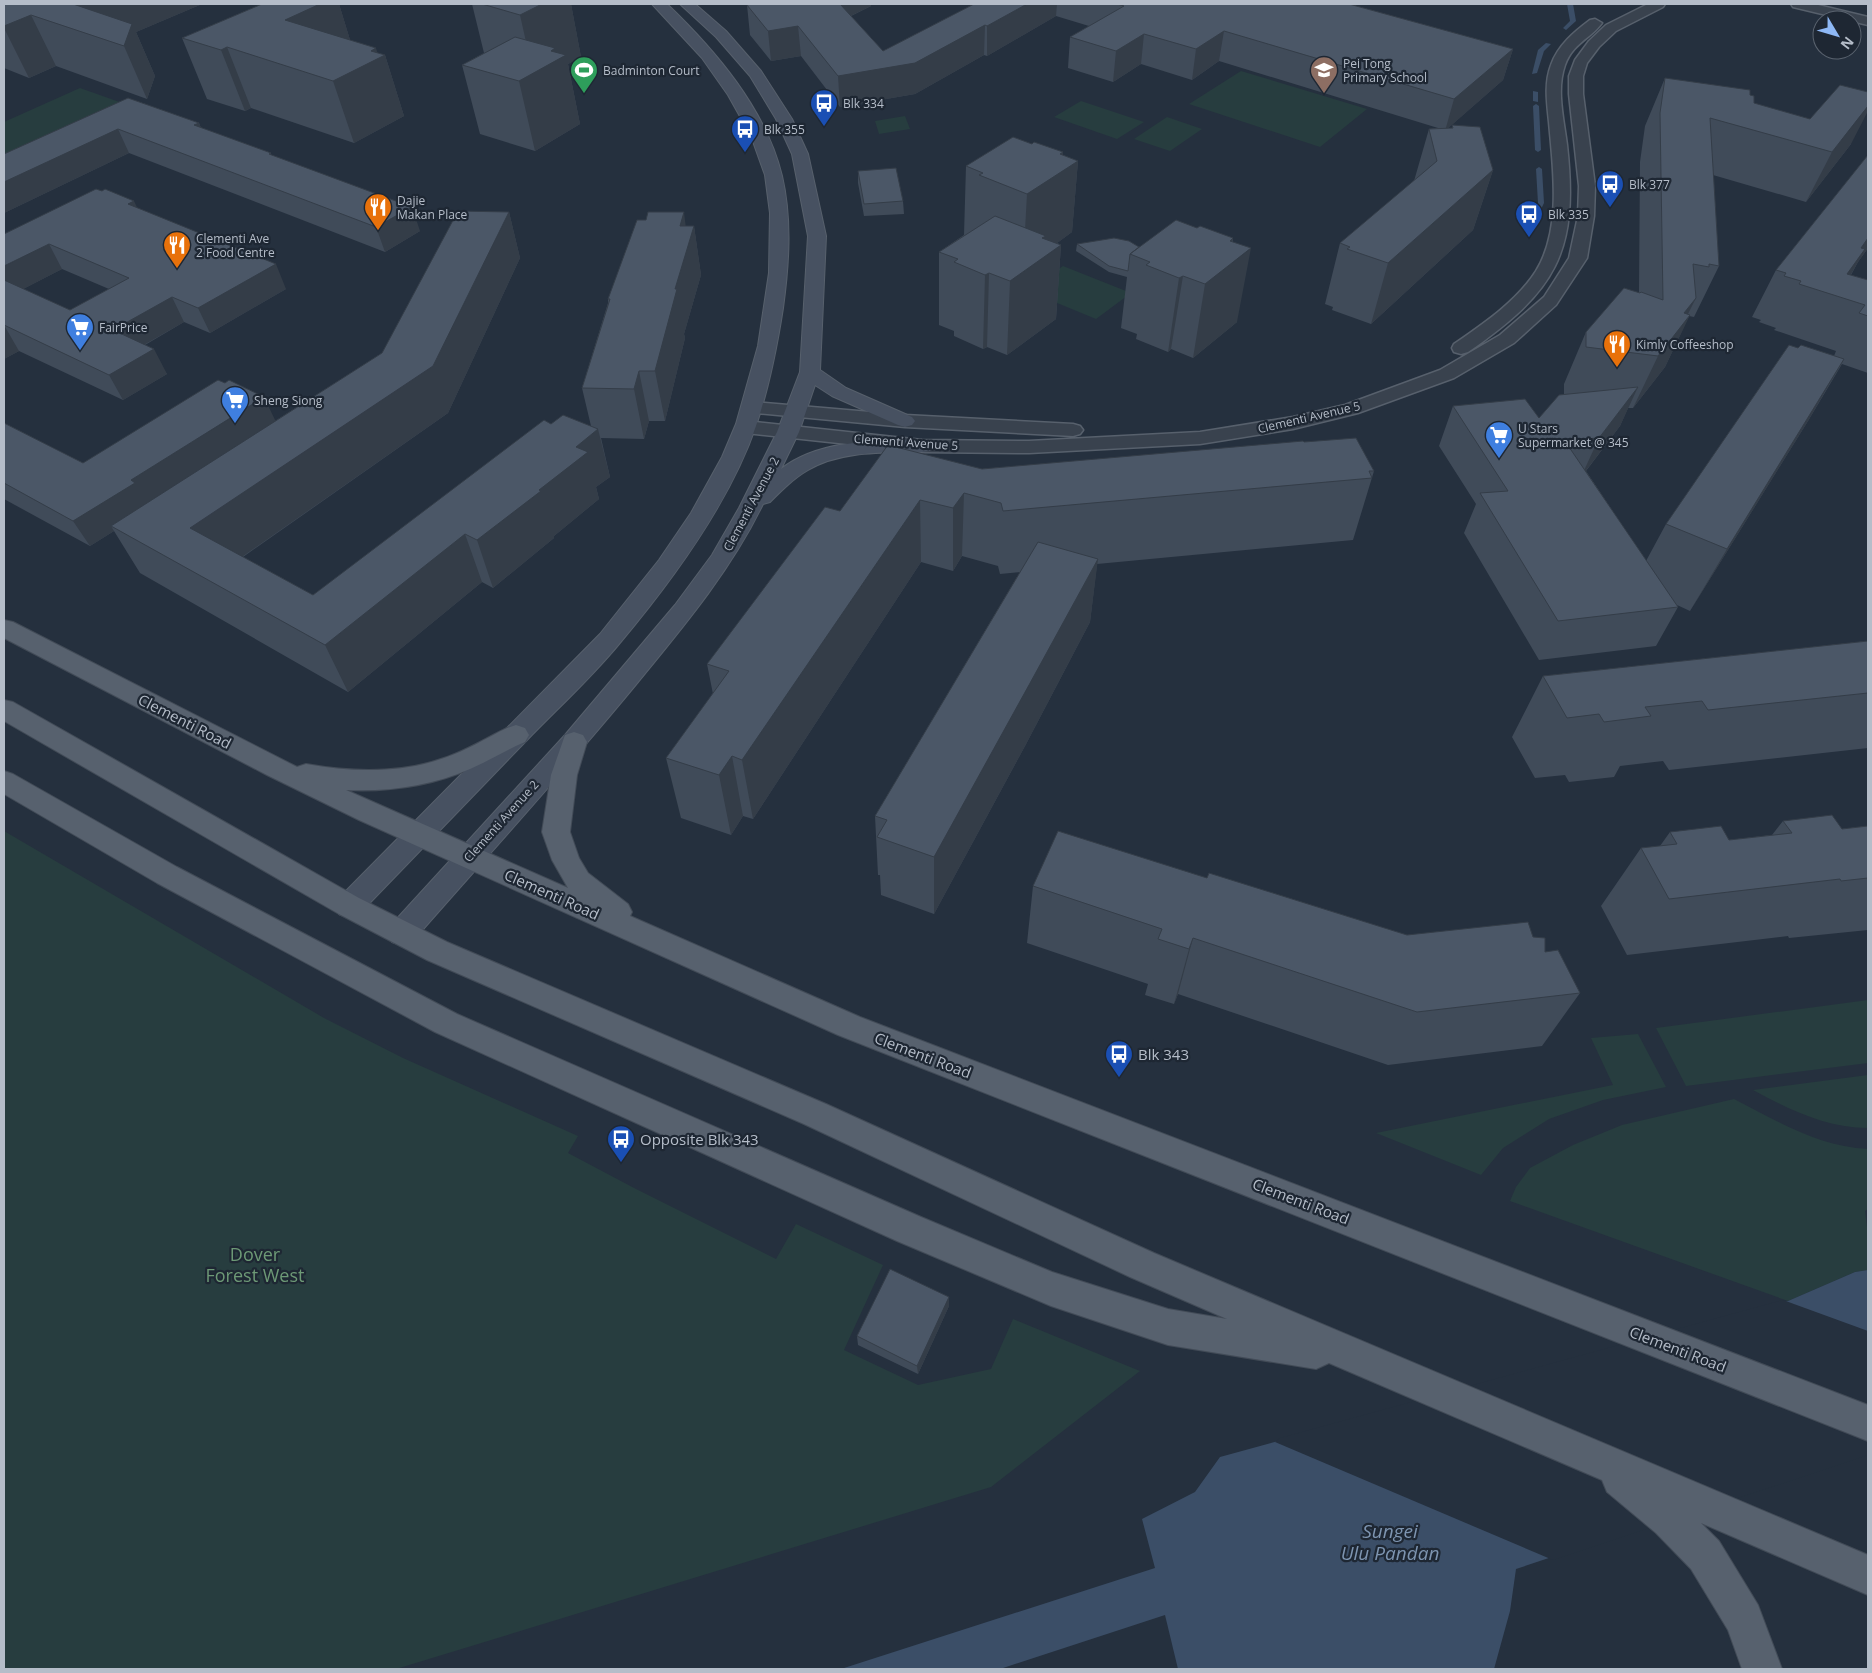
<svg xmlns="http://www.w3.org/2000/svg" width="1872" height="1673" viewBox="0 0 1872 1673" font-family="'Open Sans',sans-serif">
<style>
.green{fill:#273d3f}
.water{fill:#3b4e67}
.pier{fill:#25303e}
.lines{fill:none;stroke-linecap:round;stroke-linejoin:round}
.stream{fill:#3b4e67;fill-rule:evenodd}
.street-casing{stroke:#57606c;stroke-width:3}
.secondary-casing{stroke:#57606c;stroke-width:2}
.primary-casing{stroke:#424b57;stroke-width:2}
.street{fill:#39424e;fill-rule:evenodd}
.secondary{fill:#475161;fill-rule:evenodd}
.primary{fill:#57616e;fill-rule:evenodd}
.wall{fill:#404b59;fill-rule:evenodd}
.shaded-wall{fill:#343d48}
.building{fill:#4b5767;stroke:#343d48}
.labels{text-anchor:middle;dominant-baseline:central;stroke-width:4.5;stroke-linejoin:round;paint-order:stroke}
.far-poi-label{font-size:12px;fill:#b5bdc9;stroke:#1e2733;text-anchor:start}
.far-street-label{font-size:12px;fill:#b5bdc9;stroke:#1e2733}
.street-label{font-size:15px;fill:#b5bdc9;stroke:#1e2733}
.poi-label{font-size:15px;fill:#b5bdc9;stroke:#1e2733;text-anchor:start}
.near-park-label{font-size:18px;fill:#6d9976;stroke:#1e2733}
.near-water-label{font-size:19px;font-style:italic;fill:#7d94b0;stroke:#1e2733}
</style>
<rect width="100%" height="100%" fill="#25303e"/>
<path class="green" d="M1241 71 1367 109 1320 147 1189 104Z
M80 88 142 110 4 174V122Z
M1081 101 1144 122 1117 139 1054 117Z
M905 116 910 129 879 134 875 121Z
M1167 117 1202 129 1170 151 1134 139Z
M1063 266 1131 293 1096 319 1028 291Z
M4 831 324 1018 403 1058 578 1136 568 1153 636 1189 776 1259 796 1224 883 1265 844 1350 918 1385 991 1369 1013 1319 1140 1371 991 1487 396 1669H4Z
M1868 1000V1063L1686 1086 1656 1028Z
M1638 1034 1666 1087 1603 1100 1549 1119 1503 1148 1481 1175 1376 1133 1613 1085 1591 1038Z
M1868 1075V1128C1826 1128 1790 1110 1753 1090Z
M1734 1099C1777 1121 1819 1147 1868 1149V1209L1865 1211 1868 1235V1270L1855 1272 1788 1301 1510 1201 1516 1187 1530 1168 1573 1145 1622 1125Z"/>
<path class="water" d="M1868 1270V1452L1516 1569 1510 1611 1494 1669H1178L1165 1615 1000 1669H841L1155 1568 1142 1519 1195 1492 1220 1457 1788 1301 1855 1272Z"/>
<path class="pier" d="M1783 1300 1868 1331V1455L1553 1560 1275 1442 1280 1438Z"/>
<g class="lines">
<path class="stream" d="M1567 4H1573L1576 21 1566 30 1563 28 1570 21Z
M1546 43 1551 44 1544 51 1537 73 1532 74 1538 50Z
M1533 91 1538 92V102L1533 101Z
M1536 104 1539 106 1541 150 1538 152 1535 150 1533 106Z
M1539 167 1542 169 1544 203 1531 230 1528 232 1525 230 1538 203 1536 169Z"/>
<g class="street-casing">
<path id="street" d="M1648 4H1665L1663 7 1616 31 1599 47 1587 63 1583 76V94L1595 186 1594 216 1587 258 1556 305 1514 343 1454 378 1358 413 1293 429 1200 444 1029 453 922 452 746 433 739 431 736 427 739 423 746 421 922 440 1029 441 1200 432 1293 417 1345 405 1440 370 1500 335 1544 297 1569 258 1578 216 1579 186 1569 94V76L1575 60 1589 41 1606 25Z
M1791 4H1814L1868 17V25L1793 7Z
M1595 19 1602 23C1590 39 1573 43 1565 65 1556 90 1564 120 1567 145 1579 253 1556 291 1468 352L1461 354 1454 352 1452 348 1454 344C1483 324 1517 301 1536 271 1562 229 1553 168 1549 122 1547 103 1544 83 1551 65 1558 45 1574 32 1590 20Z
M752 402 905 415 1073 424 1080 426 1083 430 1080 434 1073 436 905 427 745 412 742 408 745 404Z"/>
</g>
<g class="secondary-casing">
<path id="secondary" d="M652 4H667C715 50 766 109 782 176 792 219 789 264 783 308 777 347 769 387 756 426 729 504 672 581 619 644 591 678 558 708 527 740 471 798 415 856 359 914L349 918 339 914 335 906 339 898 600 634 659 560 691 513 722 457 736 424 758 346 769 273 770 213 765 175 751 136 728 95 702 58Z
M680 4H695L726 31 761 71 792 119 808 154 826 236 820 370 846 388 912 417 915 421 912 425 905 427 898 425 832 396 815 385 799 432 781 469C820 439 875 441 922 440L930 441 933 446 930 451 922 452C885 453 841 450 808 470 794 478 782 490 770 502L763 504C731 570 684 626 638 682 565 771 488 855 412 942L402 945 392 942 387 933 392 924 565 735 675 605 712 555 739 508 777 432 800 372 808 236 792 154 776 119 750 76 716 37Z"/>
</g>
<g class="primary-casing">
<path id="primary" d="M4 620 13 622 297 767 306 764C351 772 400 774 444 758 466 751 486 738 507 728L516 725 525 728 529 735 525 742C506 750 489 761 470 769 431 786 388 792 346 790L568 888 552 860 542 832 551 775 565 735 574 732 583 735 587 742 577 775 570 832 579 858 588 873 628 904 632 912 630 916 860 1017 1868 1405V1441L838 1035 359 820 267 775 4 638Z
M4 700 13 702 359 898 447 942 826 1104 1154 1253 1868 1555V1595L1701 1523 1719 1541 1758 1605 1782 1669H1742L1728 1630 1691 1569 1656 1533 1607 1492 1602 1480 1329 1363 1316 1369 1168 1345 1051 1306 897 1241 435 1032 157 883 4 794V771L13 774 177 867 457 1014 921 1217 1052 1272 1168 1309 1227 1319 1130 1277 804 1124 427 960 339 914 4 721Z"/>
</g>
<use href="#street" class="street"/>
<use href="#secondary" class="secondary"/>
<use href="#primary" class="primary"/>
</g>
<path class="wall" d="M4 4H202L136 32 155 76 147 99 56 66 29 78 4 68Z
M262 4H339L350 40 377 53 385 55 404 116 354 143 251 108 245 111 207 99 182 38Z
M472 4H571L581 57 568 64 580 124 535 151 480 134 462 65 484 53Z
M752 4H871V6L851 16 883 51 974 4H1349L1513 49 1503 80 1448 128H1452V125L1493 170 1473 230 1371 324 1332 310 1333 307 1325 304 1340 243 1414 181 1429 129 1438 128 1219 61 1192 80 1141 64 1113 82 1068 68 1070 37 1089 26 1056 16 987 56 984 55 915 94 840 107 801 56 771 61 750 35 747 5Z
M1665 78 1750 95 1754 103 1851 144 1806 202 1713 175 1719 266 1694 317 1689 316 1665 367 1633 408H1628L1620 426 1586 471 1646 561 1666 524 1798 348 1834 356 1836 351 1774 330 1776 328 1759 322 1761 320 1752 317 1776 270 1868 155V248L1858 262 1851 275 1868 280V373L1842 364 1808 421 1690 611 1677 605 1678 607 1656 646 1539 660 1464 533 1476 504 1439 446 1453 406 1539 418 1564 395V384L1586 332 1639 293 1640 162 1645 126Z
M128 98 199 123 201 128 271 153V155L420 231 385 252 129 153 4 213V154Z
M1032 144 1063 152V155L1078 161 1072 232 1057 243 1061 245 1056 319 1007 355 987 347 983 349 954 336V331L939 325V252L964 235 966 166Z
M858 171 903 201 904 214 864 216 858 183Z
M137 208 286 289 210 333 184 322 145 345 167 374 123 400 19 351 4 359V234ZM62 269 109 289 70 310 23 289Z
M509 212 520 258 448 413 243 557 313 595 551 424 591 426 582 388 608 303V299L686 226H694L701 275 684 334 685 338 665 421H649L644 439 601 438 610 477 596 487 599 499 554 536V538L493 588 482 582 348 692 140 573 114 531 90 546 4 499V423L83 463 275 421 382 353Z
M1197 228 1233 238V241L1237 322 1193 358 1171 349 1168 352 1136 339 1137 334 1121 328 1127 277 1109 272 1076 251 1077 244 1139 247Z
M1304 442 1374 471 1353 540 1097 564 1090 622 1025 746 934 914 881 895 880 875H878L875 816 1020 572 1000 574 998 566 962 556 953 571 921 562 753 819 743 816 731 835 681 818 666 758 713 694 707 664 840 511 982 469Z
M1868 641V748L1669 770 1663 761 1620 766 1614 777 1569 782 1565 775 1535 778 1512 737 1543 676Z
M1783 821 1842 829 1868 826V930L1789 938 1788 936 1627 955 1601 906 1641 848 1660 846 1670 832 1729 840 1772 835Z
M1033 886 1407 935 1533 937 1580 993 1542 1046 1388 1065 1178 994 1174 1004 1145 995 1148 984 1027 943Z
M949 1306 918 1374 858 1345 857 1336Z"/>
<path class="shaded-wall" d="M69 4H202L136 32 155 76 147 99 124 46Z
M320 4H339L355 56 285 20Z
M542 4H571L581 57 568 64 580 124 535 151 519 81 533 73 520 15Z
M833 4H871V6L834 24Z
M1027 4H1057L1056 16 987 56V26Z
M31 15 56 66 29 78 4 28V26Z
M985 25 984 55 915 94 840 107 838 76Z
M798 26 801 56 771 61 768 31Z
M1224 31 1219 61 1192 80 1196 49Z
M1144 34 1141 64 1113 82 1116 51Z
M227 47 251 108 245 111 221 50Z
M376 48 379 58 385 55 404 116 354 143 333 81 371 51Z
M1513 49 1503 80 1445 131 1454 99Z
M1868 106V111L1851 144 1806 202 1832 152Z
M199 123 209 147 194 125Z
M118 129 129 153 4 213V182Z
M1063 152 1062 171 1078 161 1072 232 1045 252 1061 245 1056 319 1007 355 1010 281 1023 267 1027 194 1060 154Z
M1493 170 1473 230 1371 324 1388 263Z
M134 201 146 226 128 204Z
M412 207 420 231 385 252 376 227Z
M509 212 520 258 448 413 216 575 190 528 433 366Z
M684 212 688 245 694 226 701 275 684 334 685 338 665 421 655 371 675 289 680 226Z
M1233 238 1228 266 1251 248 1237 322 1193 358 1205 284 1230 241Z
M1868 238V248L1858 262 1839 295V289L1861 248Z
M49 244 62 269 4 299V266Z
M276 264 286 289 210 333 198 308Z
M989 273 987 347 983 349 985 275Z
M1183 276 1171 349 1168 352 1179 278Z
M172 297 184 322 126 355 113 330Z
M1696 298 1684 322 1690 315 1665 367 1633 408 1658 356 1684 313Z
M4 325 19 351 4 359Z
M154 349 167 374 123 400 109 375Z
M1844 359 1808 421 1690 611 1727 549Z
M639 371 649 421 644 439 634 389Z
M1638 387 1620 426 1581 477 1599 438Z
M264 397 276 422 111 526 114 531 90 546 73 521 131 480Z
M598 429 610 477 596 487 599 499 554 536V538L493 588 477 540 539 490 576 447Z
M964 493 962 556 953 571V508Z
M920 500 921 562 753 819 742 760Z
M465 534 482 582 348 692 325 645Z
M1098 559 1090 622 1025 746 934 914V857Z
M732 756 743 816 731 835 719 775Z
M1193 938 1178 994 1174 1004 1189 949Z
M949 1297V1306L918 1374 917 1366Z"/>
<path class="building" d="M4 4H73L132 24 124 46 31 15 4 26Z
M262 4H320L285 20 376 48 371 51 385 55 333 81 227 47 221 50 182 38Z
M482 4H542L520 15Z
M752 4H840L883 51 974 4H1027L987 26 985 25 915 63 838 76 798 26 768 31 747 5Z
M1117 4H1349L1513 49 1454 99 1224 31 1196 49 1144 34 1116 51 1070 37 1124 6Z
M515 37 555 48 551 51 566 55 519 81 462 65Z
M1665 78 1750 90V95L1754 96V103L1810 119 1840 85 1868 92V106L1832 152 1710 118 1719 266 1709 264V267L1693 264 1696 298 1684 313 1690 315 1658 356 1586 347V332L1624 288 1640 293 1641 292 1663 300 1660 113Z
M128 98 199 123 194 125 271 153 269 154 412 207 376 227 118 129 4 182V154Z
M1452 125 1480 127 1493 170 1388 263 1347 249 1350 247 1340 243 1437 161 1429 129 1453 128Z
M1013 137 1032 144 1034 142 1063 152 1060 154 1078 161 1027 194 979 175 983 173 966 166Z
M1868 155V238L1861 248 1865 249 1847 274 1868 280V316L1859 313 1865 305 1799 284 1801 281 1784 276 1786 273 1776 270Z
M896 168 903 201 864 204 858 171Z
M96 189 102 191 105 189 134 201 128 204 276 264 198 308 172 297 113 330 154 349 109 375 4 325V280L70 310 129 278 49 244 4 266V234Z
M458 211 509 212 433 366 190 528 313 595 544 420 551 424 563 415 598 429 576 447 588 452 539 490 541 491 477 540 465 534 325 645 111 526 382 353Z
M648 212H684L680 226H694L675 289H677L655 371H639L634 389 582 388 610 299H608L637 220H646Z
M995 216 1046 236 1042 238 1061 245 1010 281 989 273 985 275 954 262 958 259 939 252Z
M1176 220 1197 228 1200 226 1233 238 1230 241 1251 248 1205 284 1183 276 1179 278 1146 265 1150 262 1130 254Z
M1114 238 1129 241 1139 247 1130 254 1128 271 1109 266 1077 244Z
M1789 345 1798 348 1801 345 1844 359 1727 549 1666 524Z
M218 380 225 383 229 380 264 397 131 480 135 483 73 521 4 483V423L83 463Z
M1638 387 1599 438 1569 440 1573 447H1569L1678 607 1558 621 1480 493 1508 491 1453 406 1525 399 1539 418 1559 395Z
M1356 438 1374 471H1369L1372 478 1003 511 1001 503 964 493 953 508 920 500 742 760 732 756 719 775 666 758 729 671 707 664 825 507 840 511 888 445 982 469 1303 441 1304 442Z
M1038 542 1098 559 1029 685 934 857 877 837 887 820 875 816Z
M1868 641V693L1708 710 1702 701 1645 707 1651 716 1604 722 1599 714 1567 718 1543 676Z
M1832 815 1842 829 1868 826V878L1841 881 1840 879 1669 899 1641 848 1677 844 1670 832 1721 826 1729 840 1792 833 1783 821Z
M1058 831 1207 878 1209 873 1407 935 1528 922 1533 937 1545 938V952L1558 950 1580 993 1417 1012 1193 938 1189 949 1158 939 1162 929 1033 886Z
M890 1269 949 1297 917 1366 857 1336Z"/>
<defs>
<g id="stadium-pin" transform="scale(1.4375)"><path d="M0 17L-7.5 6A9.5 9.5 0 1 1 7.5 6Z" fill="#2e9e5b" stroke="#1e2733"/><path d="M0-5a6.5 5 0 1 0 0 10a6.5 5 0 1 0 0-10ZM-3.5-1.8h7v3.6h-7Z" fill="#fff"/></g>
<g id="school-pin" transform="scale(1.4375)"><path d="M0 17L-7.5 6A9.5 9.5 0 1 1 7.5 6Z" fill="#8d6e63" stroke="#1e2733"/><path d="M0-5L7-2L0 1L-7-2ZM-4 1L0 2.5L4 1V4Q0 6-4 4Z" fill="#fff"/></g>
<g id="bus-pin" transform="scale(1.4375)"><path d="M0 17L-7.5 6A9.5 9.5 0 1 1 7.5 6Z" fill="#1a4fb4" stroke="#1e2733"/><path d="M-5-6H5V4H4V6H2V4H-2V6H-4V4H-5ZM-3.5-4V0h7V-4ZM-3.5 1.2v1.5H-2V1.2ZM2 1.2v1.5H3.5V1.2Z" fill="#fff"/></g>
<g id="restaurant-pin" transform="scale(1.4375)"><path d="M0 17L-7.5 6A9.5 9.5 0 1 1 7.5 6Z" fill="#e8710a" stroke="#1e2733"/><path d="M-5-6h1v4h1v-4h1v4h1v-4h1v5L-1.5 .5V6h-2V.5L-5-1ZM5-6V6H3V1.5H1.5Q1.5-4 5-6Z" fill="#fff"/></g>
<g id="supermarket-pin" transform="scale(1.4375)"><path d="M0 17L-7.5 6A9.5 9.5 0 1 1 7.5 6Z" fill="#3f7fe0" stroke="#1e2733"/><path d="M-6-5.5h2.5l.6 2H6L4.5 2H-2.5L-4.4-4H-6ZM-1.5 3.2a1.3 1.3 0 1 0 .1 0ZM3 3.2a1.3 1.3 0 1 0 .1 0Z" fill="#fff"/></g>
</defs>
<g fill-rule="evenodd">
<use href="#stadium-pin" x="584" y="70"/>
<use href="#school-pin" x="1324" y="70"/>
<use href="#bus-pin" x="824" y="103"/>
<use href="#bus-pin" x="745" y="129"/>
<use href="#bus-pin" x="1610" y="184"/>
<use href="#restaurant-pin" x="378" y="207"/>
<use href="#bus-pin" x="1529" y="214"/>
<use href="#restaurant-pin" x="177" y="245"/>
<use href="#supermarket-pin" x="80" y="327"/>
<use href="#restaurant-pin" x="1617" y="344"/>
<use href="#supermarket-pin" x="235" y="400"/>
<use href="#supermarket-pin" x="1499" y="435"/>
<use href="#bus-pin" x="1119" y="1054"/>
<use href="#bus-pin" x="621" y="1139"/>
</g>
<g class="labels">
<g class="far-poi-label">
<text x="1343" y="63">Pei Tong<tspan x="1343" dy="14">Primary School</tspan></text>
<text x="603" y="70">Badminton Court</text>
<text x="843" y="103">Blk 334</text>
<text x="764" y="129">Blk 355</text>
<text x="1629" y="184">Blk 377</text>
<text x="397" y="200">Dajie<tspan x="397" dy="14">Makan Place</tspan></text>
<text x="1548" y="214">Blk 335</text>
<text x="196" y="238">Clementi Ave<tspan x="196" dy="14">2 Food Centre</tspan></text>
<text x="99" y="327">FairPrice</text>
<text x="1636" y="344">Kimly Coffeeshop</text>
<text x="254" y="400">Sheng Siong</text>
<text x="1518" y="428">U Stars<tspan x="1518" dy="14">Supermarket @ 345</tspan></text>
</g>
<g class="far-street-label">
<text transform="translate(1309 417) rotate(-13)">Clementi Avenue 5</text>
<text transform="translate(906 442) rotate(4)">Clementi Avenue 5</text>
<text transform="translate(751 504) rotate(-62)">Clementi Avenue 2</text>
<text transform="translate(501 821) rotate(-48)">Clementi Avenue 2</text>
</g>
<g class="street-label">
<text transform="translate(185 721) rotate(27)">Clementi Road</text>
<text transform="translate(552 894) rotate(24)">Clementi Road</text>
<text transform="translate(923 1055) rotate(21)">Clementi Road</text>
<text transform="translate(1301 1201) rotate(21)">Clementi Road</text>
<text transform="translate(1678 1349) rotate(21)">Clementi Road</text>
</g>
<g class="poi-label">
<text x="1138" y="1054">Blk 343</text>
<text x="640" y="1139">Opposite Blk 343</text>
</g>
<g class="near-park-label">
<text x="255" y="1254">Dover<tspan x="255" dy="21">Forest West</tspan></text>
</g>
<g class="near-water-label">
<text x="1390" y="1531">Sungei<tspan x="1390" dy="22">Ulu Pandan</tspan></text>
</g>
</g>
<rect width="1872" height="1673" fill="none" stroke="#b5bdc9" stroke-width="10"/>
<g transform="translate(1837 35) rotate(128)"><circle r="24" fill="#1e2733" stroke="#5a636f"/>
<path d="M0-4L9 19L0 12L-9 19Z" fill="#8eb8f5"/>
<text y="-8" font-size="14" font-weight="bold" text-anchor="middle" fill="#b5bdc9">N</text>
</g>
</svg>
